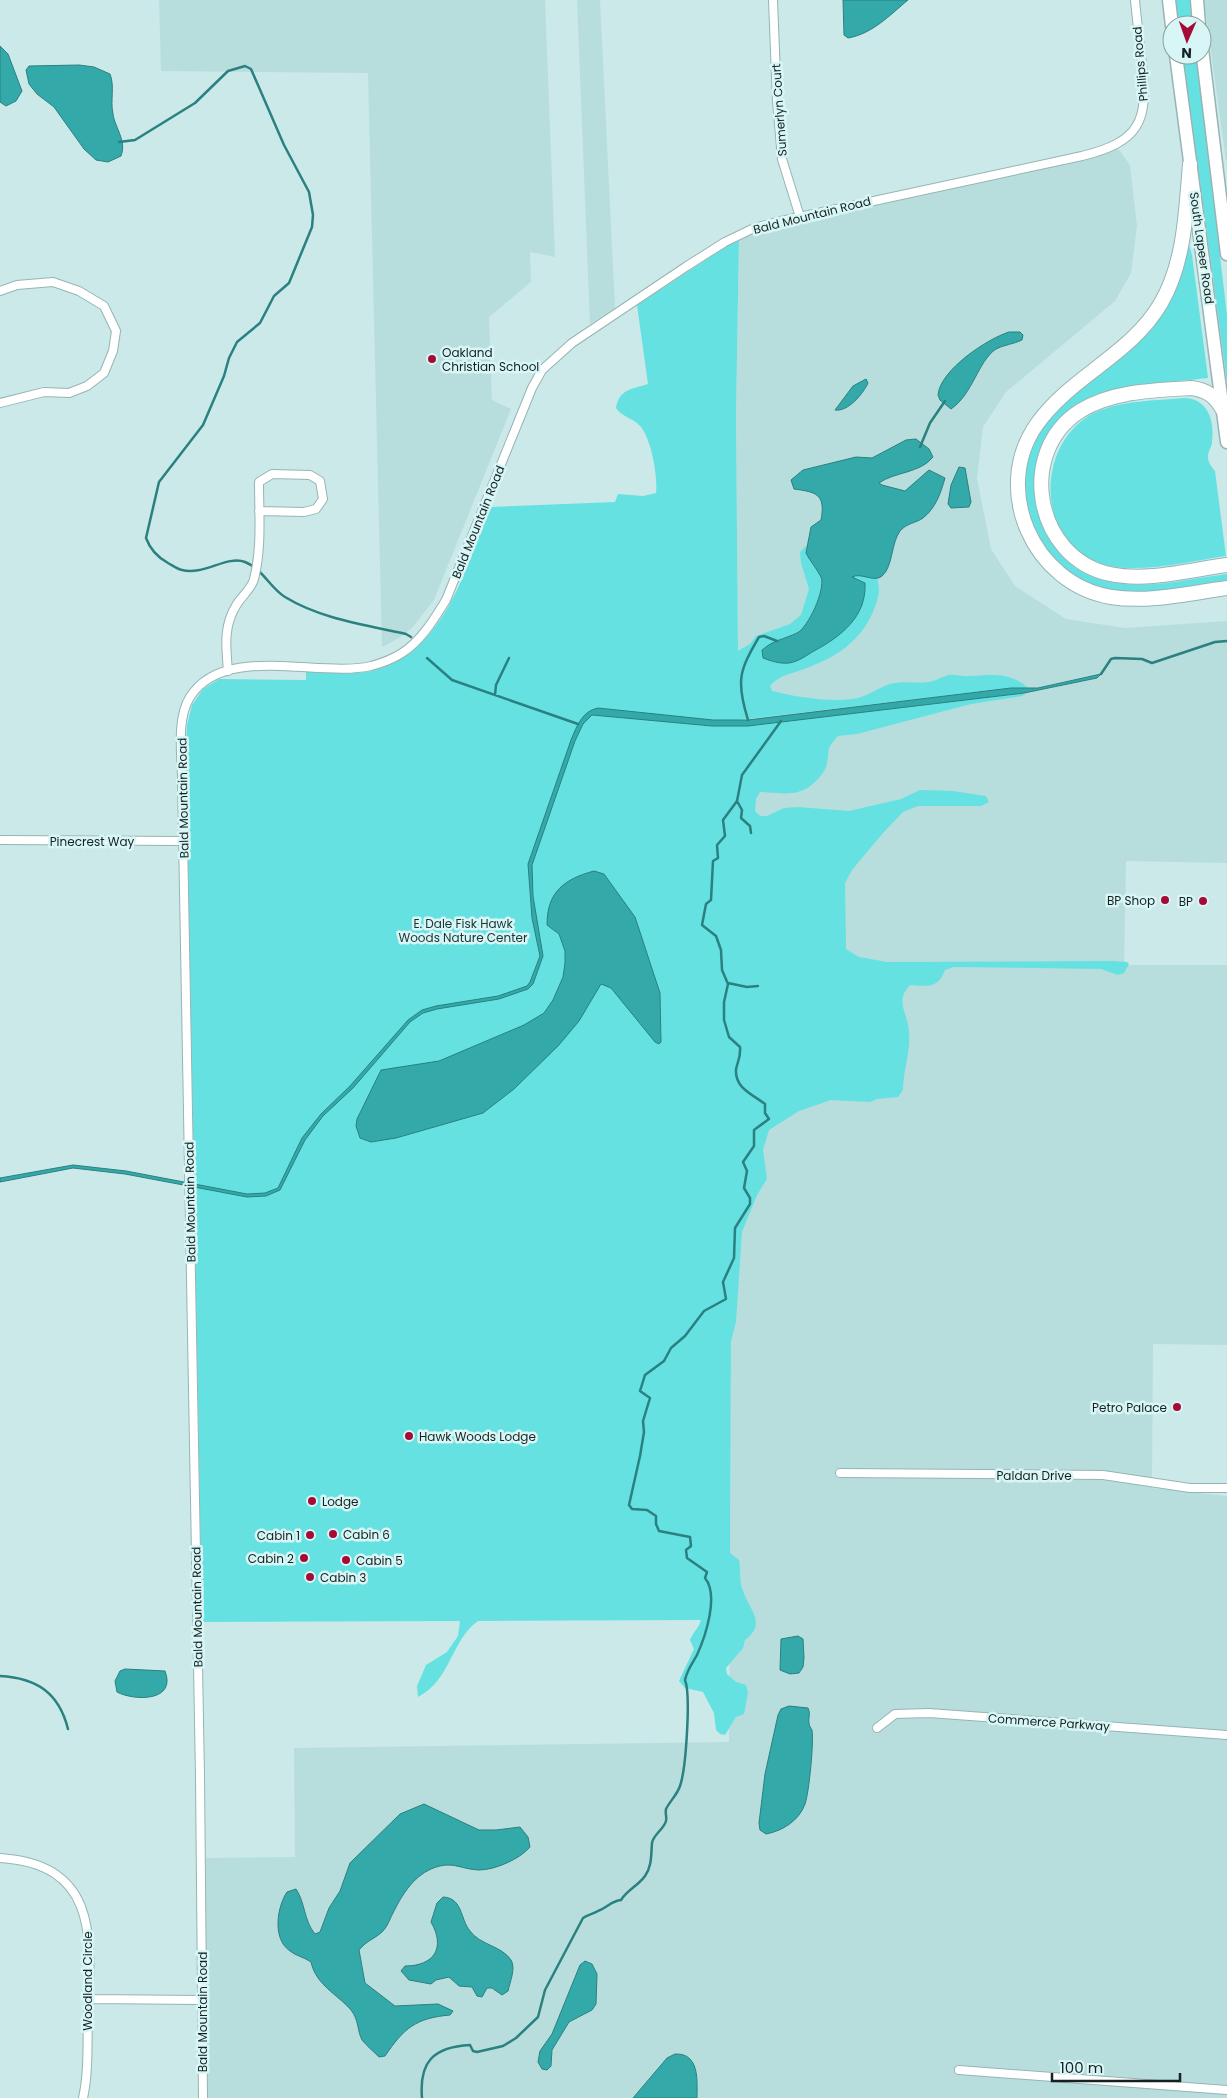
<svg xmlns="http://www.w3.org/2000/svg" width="1227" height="2098" viewBox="0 0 1227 2098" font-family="Poppins,sans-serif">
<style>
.built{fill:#b7dedd}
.green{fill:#65e1e2}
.water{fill:#34a9a9;stroke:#2b8080}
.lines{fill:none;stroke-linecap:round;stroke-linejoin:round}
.stream{stroke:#2b8080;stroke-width:2.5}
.minor-casing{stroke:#97b4b4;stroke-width:10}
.primary-casing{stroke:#97b4b4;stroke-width:15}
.motorway-casing{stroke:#97b4b4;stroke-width:16}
.minor{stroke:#fff;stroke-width:8}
.primary{stroke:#fff;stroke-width:12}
.motorway{stroke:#fff;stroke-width:14}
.poi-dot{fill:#a60b36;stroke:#d8f6f6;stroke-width:2}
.labels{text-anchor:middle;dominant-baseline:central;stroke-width:5;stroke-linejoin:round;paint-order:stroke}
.street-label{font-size:12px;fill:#162121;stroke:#d8f6f6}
.poi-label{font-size:12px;fill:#162121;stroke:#d8f6f6;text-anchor:start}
.park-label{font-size:12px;fill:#1a3333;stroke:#d8f6f6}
</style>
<rect width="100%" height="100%" fill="#cbe9e8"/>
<path class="built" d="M159 0H545L555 257 530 252 531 282 489 317 492 400 511 409 434 600 412 628 399 638 382 647 368 73 161 71Z
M577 0H600L615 308 590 324Z
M1204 0H1227V161H1226Z
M1117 147 1130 165 1137 226 1131 273 1115 301 1006 392 983 427 977 479 991 549 1015 586 1066 619 1125 628 1227 621V863L1126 861 1124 965H1227V1345L1153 1344 1152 1488 1227 1496V2098H206V1858L295 1857 294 1748 729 1742 731 1345 739 793 736 415 739 238 763 229 1099 155Z"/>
<path class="green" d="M1176 0H1190L1192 25H1179Z
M1183 55H1196L1227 315V382Z
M739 238 736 415 738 651 750 644 756 636 790 624 801 615 809 589 801 563 800 552 807 545C805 563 819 566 821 579 825 594 810 621 800 631 796 635 772 641 762 649L763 658 775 662 865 583 852 577 854 575 877 578C881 592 878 599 873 612 860 642 835 658 804 669 791 674 779 675 770 686L772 691C797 697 826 702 852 699 866 698 877 688 890 684 903 680 916 684 928 682 936 681 939 678 946 676 954 673 961 677 968 676 991 675 1011 671 1029 689L1011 688 738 720V726L1030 691 1022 696 971 704 857 734 838 736C825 751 830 747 827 764 825 771 821 776 816 781 799 798 782 793 760 792L756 799 755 811 760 816H767L784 808 798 807 849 811 901 799 920 790 953 791 986 796 989 802 981 806H918L903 812 883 833 852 870 845 883 846 949 859 957 887 962 1112 961 1127 962 1129 964 1124 973 1118 975 1101 969 954 967 945 970C938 989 928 986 910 985 894 1002 908 1012 909 1032 911 1051 903 1071 903 1090L898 1097 877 1099 870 1102 831 1100 799 1111 769 1130 763 1150 767 1179 757 1195 742 1232 736 1322 731 1341 730 1553 739 1560C741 1570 739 1582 743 1591 750 1611 767 1623 745 1640L743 1648 726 1668 727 1674 736 1682 746 1685 748 1693 744 1714 736 1717 725 1735 720 1734 716 1730 714 1713 703 1692 685 1688 679 1681 694 1649 690 1640C693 1632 699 1628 701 1620L478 1621C451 1640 451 1680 418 1697L417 1686 426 1665 447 1652 458 1636 460 1621 202 1622 186 747 187 725 192 705 203 689 219 679 306 680V671C328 672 354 676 375 670 446 650 466 567 490 507L615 502 618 494 643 496 656 493C658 477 651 437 640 426 633 418 622 417 616 408 619 389 632 389 648 384L637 305Z
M1189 245 1192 255 1208 378C1169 383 1117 382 1082 401 1010 440 1022 554 1099 579 1139 592 1187 579 1227 574V582L1143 593 1115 592 1077 579 1046 552 1028 517 1023 478 1033 440 1040 428 1066 400 1121 356Z
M1184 398C1207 398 1215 420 1212 441 1212 447 1208 451 1208 456 1208 463 1211 466 1215 471L1226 556C1190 561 1138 575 1102 564 1039 544 1035 455 1084 419 1110 400 1153 401 1184 398Z"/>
<path class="water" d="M843 0H908C890 15 872 34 848 38L844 35Z
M0 46 8 54 22 91 16 101 6 106 0 102Z
M79 65 94 67 110 74C115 87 110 100 113 114 115 128 127 141 121 156L108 162 96 160 84 149 54 107 37 94 29 84 26 70 29 66Z
M1009 332H1020L1023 335 1022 340C1014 344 1003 345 996 349 978 361 973 394 951 409L940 400 938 395C940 370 987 339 1009 332Z
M866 379 868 383C863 394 848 412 835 410L853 386Z
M916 439 929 449 933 457C921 473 894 472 879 483L882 485 905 491 929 470 945 478C941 492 936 508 923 518 916 523 907 523 900 531 891 543 893 567 882 576 874 583 861 572 852 577L865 583C867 617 840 637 814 651 807 655 798 662 789 663 780 664 771 661 763 658L762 650C773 640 785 639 797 633 808 628 826 589 821 577 817 569 810 561 806 553L811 527 821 520C826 494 816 492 794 489L791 480 803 470 856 457 872 458 906 440Z
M959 467 965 468 971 502 969 507 951 508 948 504 951 485Z
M1101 674 1097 678 1024 693 748 726H712L592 715 583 724 575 741 532 865 533 896 543 956 533 984 528 989 499 999 437 1009 423 1013 410 1022 353 1088 323 1116 305 1140 280 1190 266 1196 247 1197 125 1174 73 1168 0 1182V1178L73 1165 126 1171 247 1194 265 1193 278 1188 302 1138 321 1114 350 1086 408 1020 422 1010 436 1006 498 996 527 986 530 982 540 956 532 918 528 864 571 740C577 726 582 711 598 708L713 720H748L1011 688H1038Z
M594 871 604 874 635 917 660 993 661 1042 659 1044 655 1042 611 988 601 984 579 1021 559 1045 514 1089 483 1113 396 1138 371 1142 360 1138 356 1126 357 1119 381 1070 439 1061 524 1025 544 1013 553 1000 563 977 565 963V951L559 934 547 925C547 891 565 879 594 871Z
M798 1636 803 1639 804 1658 803 1667 799 1673 790 1674 780 1670 781 1639Z
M125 1669 165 1671C177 1702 134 1701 117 1692L115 1681 120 1671Z
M789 1706 808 1708C811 1715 808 1717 809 1723 809 1726 811 1728 812 1730 814 1742 809 1793 805 1804 799 1821 782 1831 766 1834L760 1830 759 1823 765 1774 778 1715 781 1709Z
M424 1804 479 1830H496L520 1827 528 1837 530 1847C520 1859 495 1870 479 1870 459 1869 452 1860 431 1869 413 1877 402 1895 394 1911 390 1918 388 1926 383 1931 375 1939 367 1940 359 1950L365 1983 395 2006 438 2004 453 2011 450 2015C416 2018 404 2028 385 2056L379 2057C374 2052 366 2045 362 2040 357 2030 359 2020 351 2010 337 1994 316 1985 311 1962 304 1957 296 1956 290 1951 272 1939 277 1907 287 1892L296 1889C305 1902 304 1921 315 1934L320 1932 329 1908 340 1891 350 1863 400 1814Z
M443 1897C463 1898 460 1919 470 1931 480 1945 502 1946 511 1960 516 1968 510 1982 508 1991L502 1995 492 1988H487L482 1997 477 1996 472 1987 459 1986 449 1977 436 1980 431 1984 409 1980 401 1971 405 1966C434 1966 446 1948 431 1922L437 1903Z
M585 1961 592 1964 597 1974 596 2004 592 2010 569 2022 552 2050 551 2066 547 2070 542 2069 538 2062 540 2051 552 2034 580 1965Z
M675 2054C700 2053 697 2081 697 2098H633L667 2058Z"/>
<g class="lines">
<path class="stream" d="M119 142 135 140 195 103 228 71 245 66 251 69 284 145 309 192 313 215 312 227 289 283 274 296 260 323 237 342 229 358 224 376 203 425 159 482 146 538C150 549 157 557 168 563 172 565 177 569 182 570 203 576 227 555 245 562 263 569 270 588 285 597 321 619 366 625 406 634L411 637
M920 447 930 423 945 401
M427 658 452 680 578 724
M1101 674 1111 659 1115 658 1142 659 1152 663 1215 642 1227 641
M495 695 496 685 509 658
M748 720C736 681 739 671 759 637L764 636 777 641
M737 801 742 810 741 818 750 826 751 833
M728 983 747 987 758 986
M0 1676C37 1678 59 1693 68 1729
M422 2098C419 2062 433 2047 470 2045L473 2051 477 2052 503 2046 516 2038 538 2017 545 1990 583 1918C589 1914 593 1914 598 1911 607 1908 611 1901 621 1900 627 1890 638 1886 645 1876 652 1866 651 1855 652 1843 653 1835 664 1829 666 1821 667 1817 665 1814 666 1809 670 1801 677 1795 680 1786 686 1769 691 1695 685 1680 687 1670 692 1664 697 1655 706 1635 719 1595 705 1578L707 1572 687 1558 686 1550 691 1546 690 1537 659 1531 656 1524V1516L647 1510 632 1509 629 1505 640 1456 644 1432 643 1421 650 1398 640 1391 645 1375 664 1361 671 1348 685 1336 704 1311 726 1299 723 1282 734 1258 735 1228 750 1204V1198L744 1188 747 1171 743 1162 754 1146V1130L769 1119 765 1113V1104C754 1095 735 1089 736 1070 737 1062 741 1058 740 1047L729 1037 724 1020V1002L728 984 722 970 721 950 716 936 702 925 706 904 711 900 713 861 718 858 717 845 725 836 723 820 737 801 742 775 781 721"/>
<g class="minor-casing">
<path id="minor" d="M773 0 777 101 782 159 800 217
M0 291 17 285 53 282 79 291 104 306 116 331 113 351 104 373 87 386 69 393 44 392 0 403
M228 671C226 646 223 626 237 604 242 596 252 588 254 579 262 548 259 514 259 482L272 474 310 475 320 481 323 499 316 509 304 512 259 511
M0 840 183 841
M840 1473 1103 1475 1190 1488H1227
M877 1728 895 1714 929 1713 1227 1735
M0 1858C99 1864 91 1939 88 2014 87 2042 89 2071 83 2098
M89 1999 202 2000
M959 2070 1227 2090
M203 2098 200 1776 182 780C182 756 176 719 190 697 224 643 319 678 371 666 382 663 393 659 402 653 422 640 434 619 446 600L532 388 542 370 572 343 687 266 725 242 754 228 781 221 1082 156C1139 142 1149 122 1142 65 1140 43 1137 22 1135 0"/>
</g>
<g class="primary-casing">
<path id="primary" d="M1169 0 1172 26
M1197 0 1199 25
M1202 49 1227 254
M1176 55 1227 442"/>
</g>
<g class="motorway-casing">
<path id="motorway" d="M1190 164C1186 210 1185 262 1161 303 1131 355 1071 376 1037 424 991 489 1033 584 1111 597 1148 603 1190 593 1227 588
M1223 410C1215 396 1207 390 1191 388 1155 390 1112 391 1080 411 1016 452 1035 558 1110 574 1147 582 1189 570 1227 565"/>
</g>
<use href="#minor" class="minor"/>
<use href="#primary" class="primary"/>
<use href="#motorway" class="motorway"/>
</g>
<g class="poi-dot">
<circle cx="432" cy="359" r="5"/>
<circle cx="1165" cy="900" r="5"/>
<circle cx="1203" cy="901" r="5"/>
<circle cx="1177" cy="1407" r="5"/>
<circle cx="409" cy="1436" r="5"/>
<circle cx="312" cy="1501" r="5"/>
<circle cx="333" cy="1534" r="5"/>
<circle cx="310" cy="1535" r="5"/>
<circle cx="304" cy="1558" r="5"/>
<circle cx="346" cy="1560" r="5"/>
<circle cx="310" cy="1577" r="5"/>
</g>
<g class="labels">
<g class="street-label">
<text transform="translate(1140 64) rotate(-95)">Phillips Road</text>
<text transform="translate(779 110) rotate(-94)">Sumerlyn Court</text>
<text transform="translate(812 215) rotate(-14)">Bald Mountain Road</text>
<text transform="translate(1202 248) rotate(82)">South Lapeer Road</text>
<text transform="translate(478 522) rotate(-68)">Bald Mountain Road</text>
<text transform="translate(183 798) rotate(-91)">Bald Mountain Road</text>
<text x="92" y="841">Pinecrest Way</text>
<text transform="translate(190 1202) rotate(-91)">Bald Mountain Road</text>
<text x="1034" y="1475">Paldan Drive</text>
<text transform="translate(197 1607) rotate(-91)">Bald Mountain Road</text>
<text transform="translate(1049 1722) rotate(4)">Commerce Parkway</text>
<text transform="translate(87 1981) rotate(-90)">Woodland Circle</text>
<text transform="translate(202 2012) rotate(-90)">Bald Mountain Road</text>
</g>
<g class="poi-label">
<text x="442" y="352">Oakland<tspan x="442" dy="14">Christian School</tspan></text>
<text x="1155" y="900" text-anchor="end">BP Shop</text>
<text x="1193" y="901" text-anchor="end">BP</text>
<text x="1167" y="1407" text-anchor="end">Petro Palace</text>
<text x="419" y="1436">Hawk Woods Lodge</text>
<text x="322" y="1501">Lodge</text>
<text x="343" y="1534">Cabin 6</text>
<text x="300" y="1535" text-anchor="end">Cabin 1</text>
<text x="294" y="1558" text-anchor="end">Cabin 2</text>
<text x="356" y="1560">Cabin 5</text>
<text x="320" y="1577">Cabin 3</text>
</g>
<g class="park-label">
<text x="463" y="923">E. Dale Fisk Hawk<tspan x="463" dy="14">Woods Nature Center</tspan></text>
</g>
</g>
<g transform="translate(1187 40) rotate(182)"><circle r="24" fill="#d8f6f6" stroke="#8aa1a1"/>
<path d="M0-4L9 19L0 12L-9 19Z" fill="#a60b36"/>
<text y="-8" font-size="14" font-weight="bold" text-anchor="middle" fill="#162121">N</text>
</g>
<path d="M1052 2073v8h128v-8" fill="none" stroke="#162121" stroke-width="2.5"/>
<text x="1060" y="2073" font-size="15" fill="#162121" stroke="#d8f6f6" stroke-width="4" paint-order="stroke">100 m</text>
</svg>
